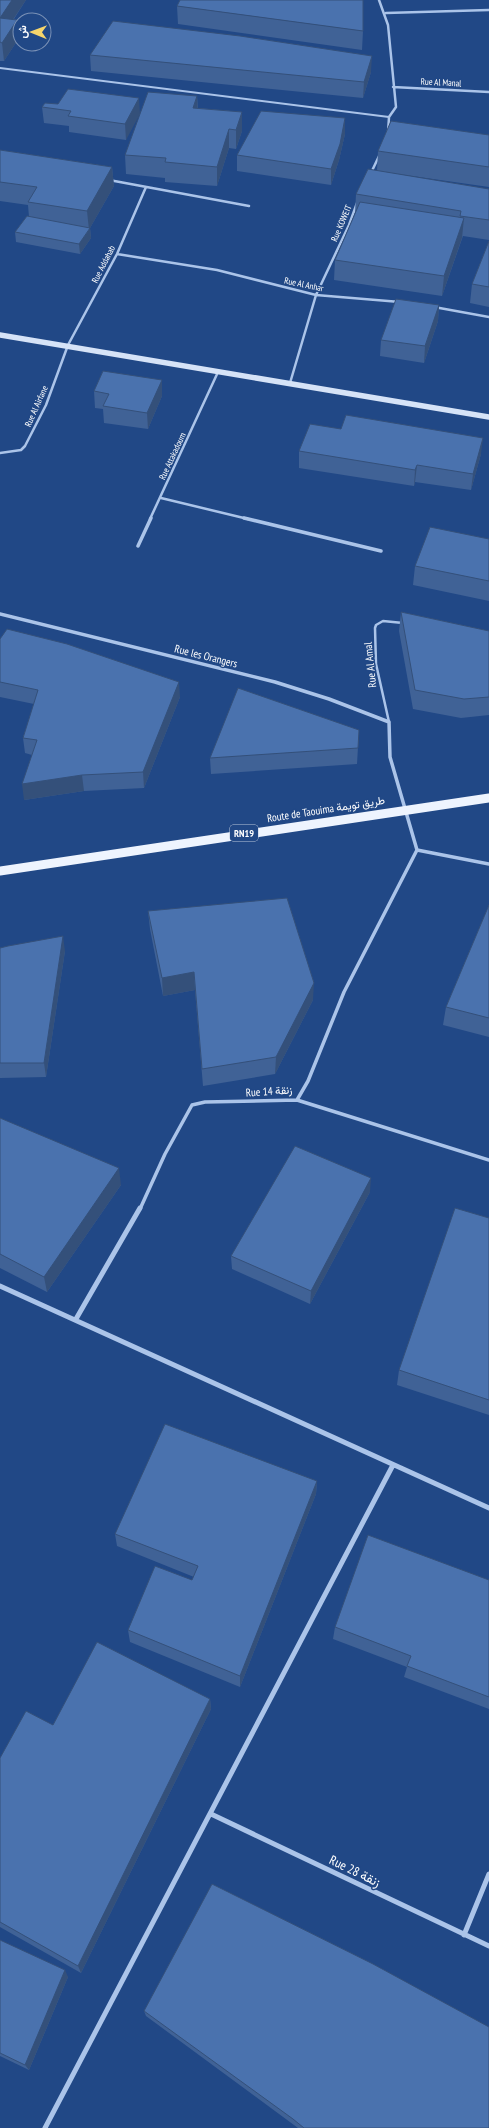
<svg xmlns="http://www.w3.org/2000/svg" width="489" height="2128" viewBox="0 0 489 2128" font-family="'PT Sans Narrow',Vazirmatn,sans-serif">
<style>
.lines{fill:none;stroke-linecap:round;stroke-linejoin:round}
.lane-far1{stroke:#abc4e9;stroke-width:2}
.lane{stroke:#abc4e9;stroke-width:2.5}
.street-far2{stroke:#abc4e9;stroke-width:2.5}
.street-far1{stroke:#abc4e9;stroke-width:3.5}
.street{stroke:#abc4e9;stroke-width:5}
.secondary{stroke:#d6e3f7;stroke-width:5.5}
.primary{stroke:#eef4fe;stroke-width:9}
.wall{fill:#406296}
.shaded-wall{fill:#34507a}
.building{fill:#4a72ae;stroke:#34507a}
.labels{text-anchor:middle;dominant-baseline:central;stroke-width:3;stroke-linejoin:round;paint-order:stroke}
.far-street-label{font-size:9px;fill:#fff;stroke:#214886}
.shield{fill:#214886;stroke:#bcc8db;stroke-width:1}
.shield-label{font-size:10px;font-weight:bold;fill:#fff}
.street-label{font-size:11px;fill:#fff;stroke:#214886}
.near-street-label{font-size:13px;fill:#fff;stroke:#214886}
</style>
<rect width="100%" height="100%" fill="#214886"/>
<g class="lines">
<path class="lane-far1" d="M0 68 389 117"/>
<path class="lane" d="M389 722 376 664 375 628 376 625 383 621 403 623"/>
<path class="street-far2" d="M379 0 388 25 396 107 389 117 388 133
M386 13 489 10
M393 87 489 92
M370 175 380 154
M109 180 249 206
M117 254 217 270 316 295 400 302
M434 307 489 317
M290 383 316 295 349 225 357 203
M0 453 21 450 25 446 46 405 68 345 117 254 146 187
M161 498 248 519
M150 519 218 372"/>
<path class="street-far1" d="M244 518 381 551
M138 546 151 518
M0 614 275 682 329 699 389 722 390 757 417 850 344 992 308 1081 297 1100 205 1102 192 1105 165 1154 140 1209
M417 850 489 864
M297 1100 489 1160"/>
<path class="street" d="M0 1286 489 1508
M76 1319 140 1208
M211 1814 489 1946
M464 1935 489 1874
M45 2128 393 1465"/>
<path class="secondary" d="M0 335 489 417"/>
<path class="primary" d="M0 871 489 798"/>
</g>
<path class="wall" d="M0 0H26L14 19 17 20 19 38 4 61H0Z
M177 6 363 31 362 50 178 24Z
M90 55 371 72 363 98 91 71Z
M197 96 198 108 242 112V131L236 149 229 148 217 186 165 182V178L126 174 125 155Z
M139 98 126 140 69 132V126L44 123 42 107 58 104Z
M345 118V134L339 160 331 185 237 171V155Z
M489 135V187L377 171 378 151Z
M0 150 112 167 114 186 90 228 91 238 80 254 16 242 15 232 29 217 28 205 0 201Z
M489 189V240L463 236 442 296 334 280 335 260 355 213 356 194Z
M489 241V307L470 303 472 284Z
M439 305 438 321 424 363 380 356 381 340Z
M94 391 162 396 148 429 104 423 103 409 95 408Z
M299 451 481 454 471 490 415 482 414 486 299 468Z
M489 539V601L413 585 415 566Z
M401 612 489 631V715L461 718 413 709 399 631Z
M0 639 180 697 144 788 84 791 24 800 32 755 25 753 23 738 34 704 0 697Z
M359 730 357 764 211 774 210 758Z
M489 905V1037L443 1025 446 1007Z
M148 911 313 1000 275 1074 203 1086 195 990 163 996 150 929Z
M0 948 65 951 46 1077 0 1078Z
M0 1118 121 1185 47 1292 0 1268Z
M370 1192 310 1304 232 1269 231 1256Z
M489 1218V1415L397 1385 399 1370Z
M317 1481 316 1494 240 1687 130 1642 128 1630 192 1580 194 1577 117 1546 115 1534Z
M489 1580V1709L404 1677 407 1667 333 1639 335 1627Z
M210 1699 211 1709 81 1973 0 1927V1758L53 1725Z
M0 1940 68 1977 29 2070 0 2056Z
M144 2011 489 2128H298L146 2016Z"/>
<path class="shaded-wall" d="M12 0H26L2 36 0 18Z
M17 20 19 38 4 61 2 43Z
M372 56 371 72 363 98 364 82Z
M197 96 198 115 193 108Z
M139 98 140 114 126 140 125 124Z
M242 112V131L236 149V130Z
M345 118V134L339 160 331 185V169Z
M229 129V148L217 186V167Z
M112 167 114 186 90 228 91 238 80 254 79 244 89 230 87 211Z
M464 218 462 238 442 296 444 276Z
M439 305 438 321 424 363 425 346Z
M162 380V396L148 429 147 413Z
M483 438 481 454 471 490 473 474Z
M417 465 415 482 414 486 415 470Z
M179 682 180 697 144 788 143 772Z
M82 775 84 791 24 800 22 784Z
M63 936 65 951 46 1077 44 1063Z
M194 972 195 990 163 996 162 978Z
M314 983 313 1000 275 1074 276 1057Z
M119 1168 121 1185 47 1292 44 1277Z
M371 1178 370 1192 310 1304 311 1291Z
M317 1481 316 1494 240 1687V1676Z
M210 1699 211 1709 81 1973 78 1966Z
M65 1970 68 1977 29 2070 25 2065Z"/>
<path class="building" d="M0 0H12L0 18 17 20 2 43 0 42Z
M180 0H363V31L177 6Z
M113 21 240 36 372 56 364 82 90 55Z
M68 89 139 98 125 124 68 116 71 111 42 107 45 103 58 104Z
M148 92 197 96 193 108 242 112 236 130 229 129 217 167 165 162 166 158 125 155Z
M261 111 345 118 340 144 331 169 237 155Z
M391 121 489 135V167L378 151Z
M0 150 112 167 87 211 28 202 37 187 0 182Z
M368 169 489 189V220L460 216 461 211 356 194Z
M360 202 464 218 444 276 335 260Z
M27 216 90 228 79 244 15 232Z
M489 241V287L472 284Z
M396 299 439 305 425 346 381 340Z
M103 371 162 380 147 413 103 406 109 394 94 391Z
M346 415 483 438 473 474 417 465 415 470 299 451 310 424 341 429Z
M430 527 489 539V581L415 566Z
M401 612 489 631V697L464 699 415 690Z
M7 629 67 644 179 682 143 772 82 775 22 784 37 740 23 738 38 690 0 682V639Z
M238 688 359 730 358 748 210 758Z
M287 898 314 983 276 1057 202 1069 194 972 162 978 148 911Z
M489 905V1018L446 1007Z
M63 936 44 1063H0V948L8 946Z
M0 1118 119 1168 44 1277 0 1254Z
M295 1146 371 1178 311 1291 231 1256Z
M455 1208 489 1218V1400L399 1370Z
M165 1424 317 1481 240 1676 128 1630 155 1566 192 1580 198 1566 115 1534Z
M368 1535 489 1580V1697L407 1666 411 1656 335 1627Z
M97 1642 210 1699 78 1966 0 1922V1758L26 1711 53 1725Z
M212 1884 373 1964 489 2027V2128H304L293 2119 144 2011Z
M0 1940 65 1970 25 2065 0 2053Z"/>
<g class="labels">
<g class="far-street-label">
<text transform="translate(441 82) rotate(3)">Rue Al Manal</text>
<text transform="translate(341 223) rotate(-67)">Rue KOWEIT</text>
<text transform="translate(103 264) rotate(-63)">Rue Addahab</text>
<text transform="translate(304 284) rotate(12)">Rue Al Anhar</text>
<text transform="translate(36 406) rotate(-66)">Rue Al Airfane</text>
<text transform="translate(172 456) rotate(-65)">Rue Attakadoum</text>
</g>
<rect class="shield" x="230" y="825" width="28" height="16" rx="3"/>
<g class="shield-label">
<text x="244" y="833">RN19</text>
</g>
<g class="street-label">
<text transform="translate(206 656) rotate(14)">Rue les Orangers</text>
<text transform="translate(370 665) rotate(-96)">Rue Al Amal</text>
<text transform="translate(326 809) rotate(-9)">Route de Taouima طريق تويمة</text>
<text transform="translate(269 1091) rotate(-4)">Rue 14 زنقة</text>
</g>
<g class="near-street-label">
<text transform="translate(355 1871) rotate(26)">Rue 28 زنقة</text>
</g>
</g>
<g transform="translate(32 32) rotate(271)"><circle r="19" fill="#214886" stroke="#7a91b6"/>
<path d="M0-3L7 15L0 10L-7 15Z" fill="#f6d56c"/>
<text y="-6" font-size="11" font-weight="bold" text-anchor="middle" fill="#ffffff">ش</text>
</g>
</svg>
